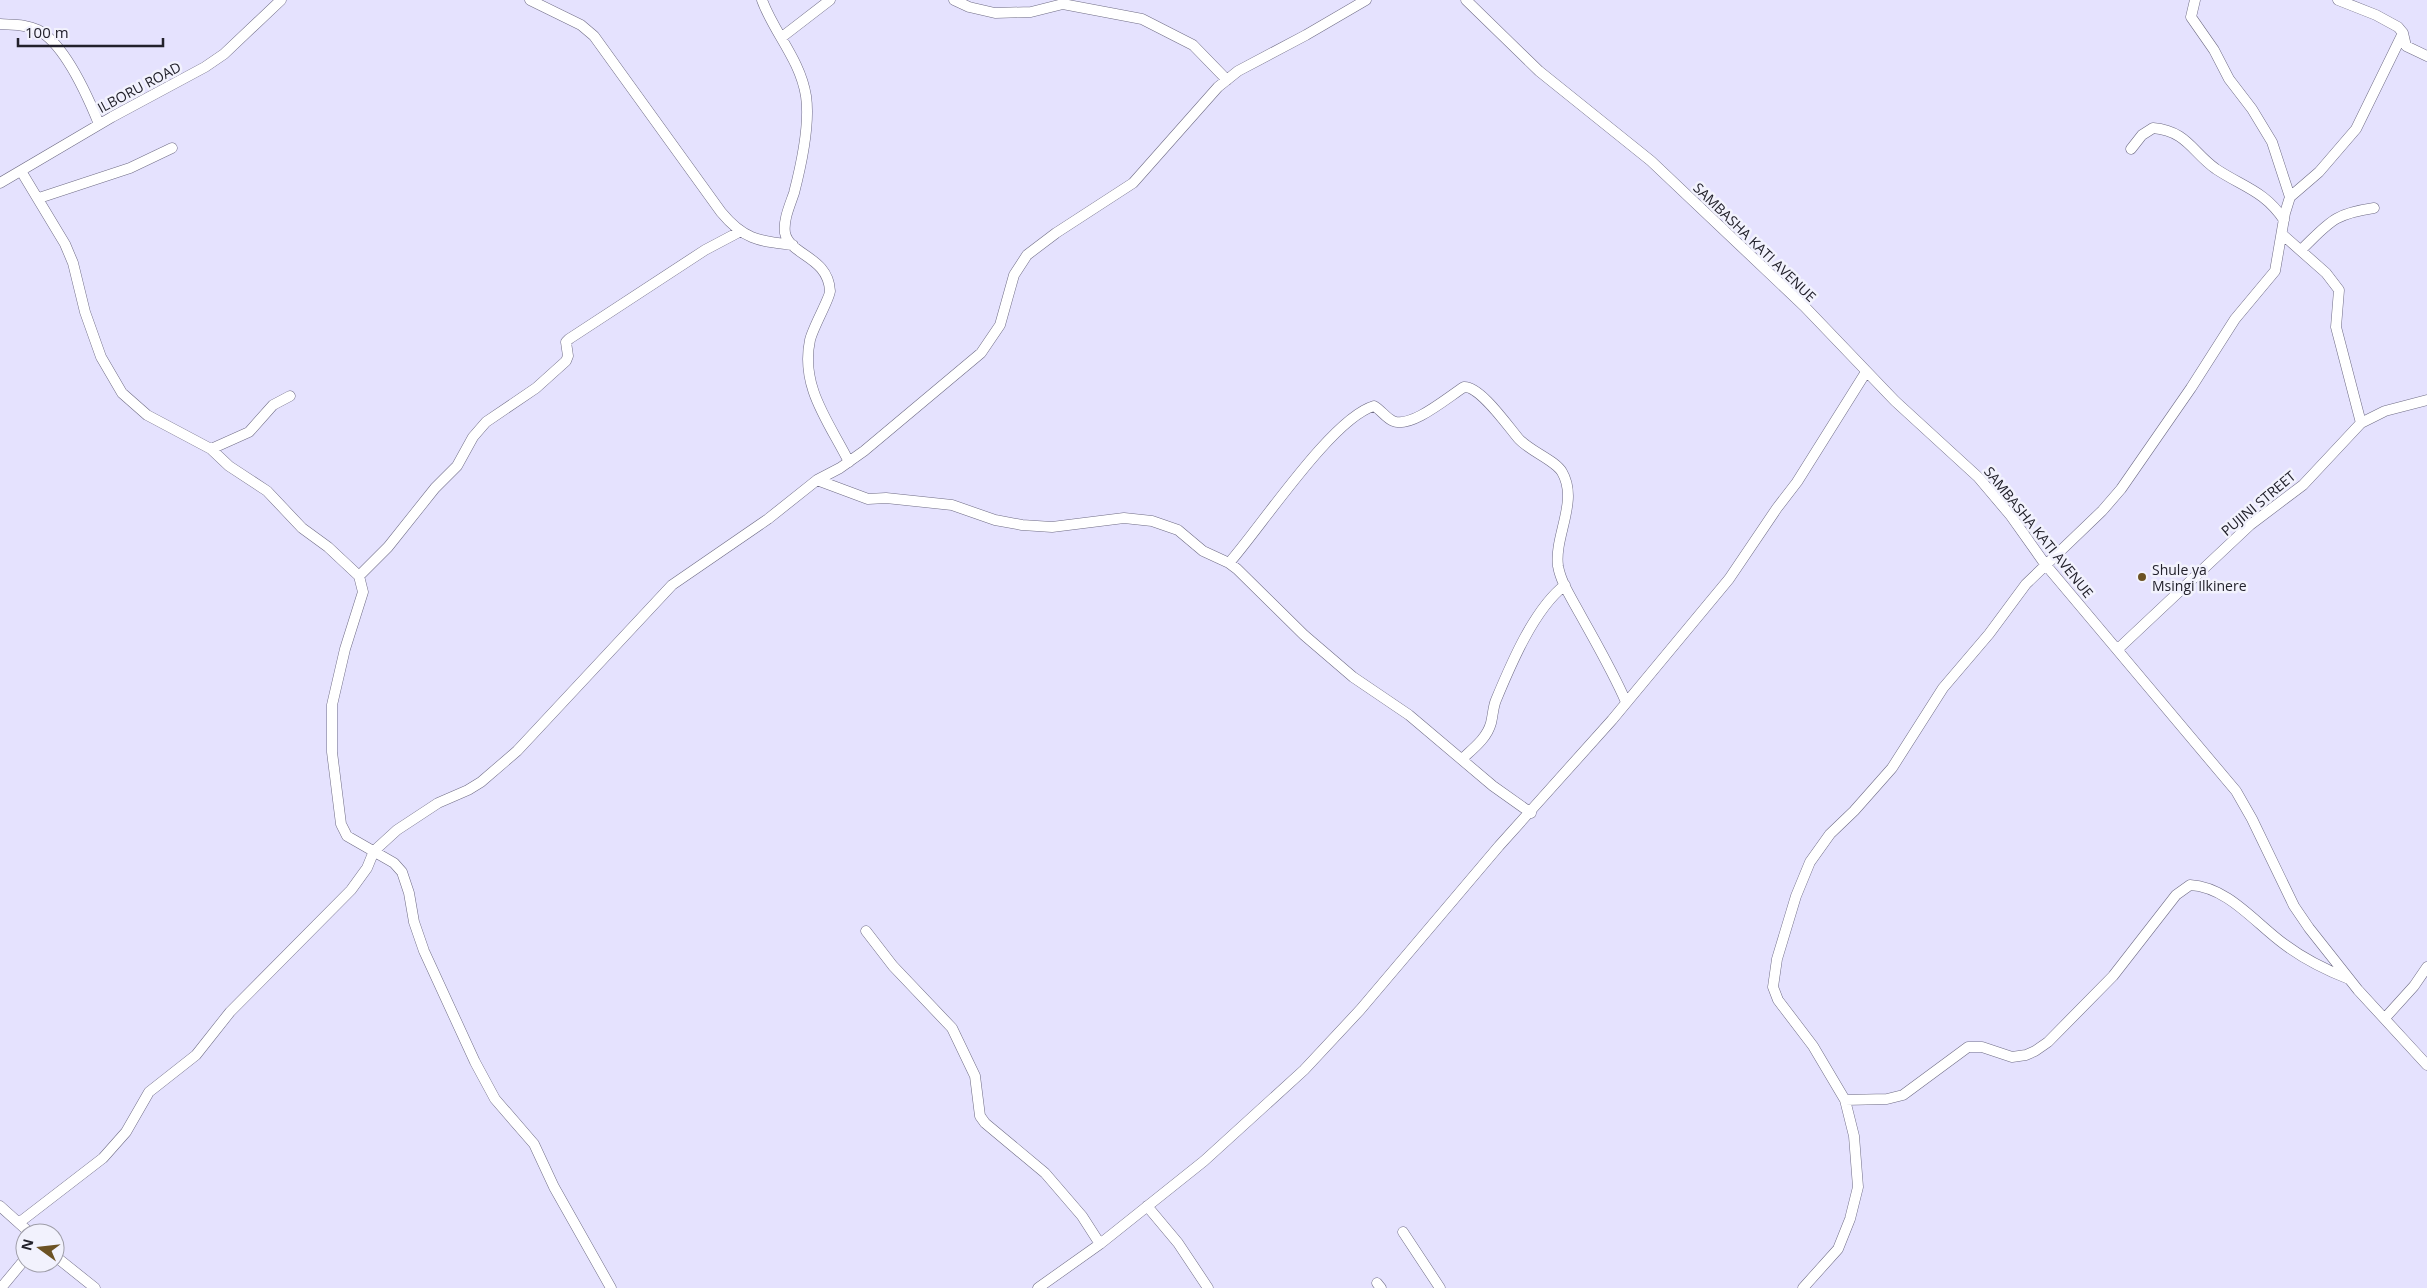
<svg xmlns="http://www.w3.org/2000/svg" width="2427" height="1288" viewBox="0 0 2427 1288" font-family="'Open Sans',sans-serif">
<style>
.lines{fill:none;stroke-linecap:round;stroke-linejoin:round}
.minor-casing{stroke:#6f6c85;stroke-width:11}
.minor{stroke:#fff;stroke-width:10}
.poi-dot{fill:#6c5224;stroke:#f2f2fd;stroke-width:2}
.labels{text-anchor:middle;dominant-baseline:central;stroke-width:5;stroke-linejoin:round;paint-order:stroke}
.street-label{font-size:14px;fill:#22212b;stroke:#f2f2fd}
.poi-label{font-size:14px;fill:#22212b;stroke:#f2f2fd;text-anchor:start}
</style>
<rect width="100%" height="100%" fill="#e5e2fe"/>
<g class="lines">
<g class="minor-casing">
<path id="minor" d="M530 0 581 25 594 36 721 212C744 240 759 241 793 245
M762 0C774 33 800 59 806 96 810 123 801 166 794 193 790 205 783 220 785 233 790 256 828 256 830 291 830 298 813 327 810 340 800 387 829 422 849 462
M954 0 969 7 995 13 1031 12 1063 4 1142 19 1193 45 1227 80
M1466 0 1539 71 1651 161 1804 306 1895 401 1978 477 2011 516 2045 564 2236 791 2252 819 2294 906 2309 928 2358 990 2427 1065
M2195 0 2191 17 2214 50 2229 79 2252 109 2272 142 2290 197
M2338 0 2376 15 2398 27 2403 33 2406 46 2427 56
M0 24C13 25 26 24 38 30 65 44 88 97 99 124
M782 37 830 0
M2131 149 2142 135 2153 128C2187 131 2192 152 2216 169 2243 187 2265 191 2284 220
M21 171 65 244 73 263 85 312 101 357 122 393 147 415 211 449 229 466 267 491 302 528 328 547 359 576 363 592 345 649 332 705V752L341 824 347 836 394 863 402 872 409 893 414 922 424 951 475 1062 495 1099 534 1144 554 1187 611 1288
M0 183 112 117 205 67 224 54 281 0
M39 198 130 168 172 148
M2283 235 2326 273 2339 290 2336 327 2361 423
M2301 250C2330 222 2333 214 2374 208
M211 449 249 432 273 405 290 396
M817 480 868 499 886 498 952 505 995 520 1022 525 1052 527 1124 518 1152 521 1178 530 1203 551 1229 563 1237 569 1304 635 1353 677 1409 715 1493 786 1531 813
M1229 563C1261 527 1332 418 1374 406 1381 410 1386 418 1393 421 1411 429 1448 397 1464 387 1480 386 1507 425 1518 438 1529 451 1555 460 1562 472 1579 501 1554 536 1558 566 1561 583 1572 599 1580 614 1596 643 1613 672 1626 702
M359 576 388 547 435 488 457 466 473 437 486 422 536 388 566 361 568 356 566 342 569 339 705 250 739 232
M2118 649 2250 525 2303 485 2361 423 2385 411 2427 400
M1463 758C1474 748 1487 738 1491 723 1493 715 1493 707 1496 700 1511 664 1534 609 1565 585
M866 931 893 966 952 1028 975 1076 980 1116 985 1123 1045 1173 1082 1216 1100 1244
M2385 1018 2414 986 2427 967
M1845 1100 1887 1099 1903 1095 1968 1047H1982L2012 1057 2026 1055 2035 1051 2048 1042 2113 976 2176 895 2190 885C2228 887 2255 923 2284 944 2304 959 2326 970 2349 979
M0 1206 30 1233
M1147 1206 1178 1243 1208 1288
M20 1222 103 1158 126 1132 149 1092 196 1055 230 1012 351 890 367 868 374 851 397 830 438 803 468 790 481 782 517 751 672 585 768 519 817 480 840 468 864 451 981 353 1000 325 1014 275 1027 255 1056 233 1133 183 1218 87 1238 71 1306 35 1366 0
M1403 1232 1440 1288
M55 1256 95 1288
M1377 1283 1381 1288
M1 1288 25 1259
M1038 1288 1100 1244 1204 1161 1304 1070 1360 1010 1499 846 1612 720 1729 579 1777 508 1797 482 1866 372
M1803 1288 1838 1249 1850 1219 1858 1187 1854 1136 1845 1100 1813 1046 1778 1000 1773 987 1777 959 1796 896 1810 862 1830 834 1854 811 1892 768 1943 688 1989 634 2026 584 2102 511 2121 489 2191 388 2235 319 2275 271 2285 213 2290 197 2319 172 2356 129 2403 33"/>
</g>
<use href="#minor" class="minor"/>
</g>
<circle class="poi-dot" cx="2142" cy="577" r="5"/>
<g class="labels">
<g class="street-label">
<text transform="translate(139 87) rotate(-28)">ILBORU ROAD</text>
<text transform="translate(1755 242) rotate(44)">SAMBASHA KATI AVENUE</text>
<text transform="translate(2258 503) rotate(-40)">PUJINI STREET</text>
<text transform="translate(2039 532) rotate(51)">SAMBASHA KATI AVENUE</text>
</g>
<g class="poi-label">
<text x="2152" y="569">Shule ya<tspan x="2152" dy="16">Msingi Ilkinere</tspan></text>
</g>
</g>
<g transform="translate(40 1248) rotate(285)"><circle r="24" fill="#f2f2fd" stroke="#9f9ea9"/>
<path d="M0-4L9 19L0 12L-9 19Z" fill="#6c5224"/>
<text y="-8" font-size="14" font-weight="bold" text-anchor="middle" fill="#22212b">N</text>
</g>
<path d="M18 38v8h145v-8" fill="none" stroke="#22212b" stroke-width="2.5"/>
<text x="25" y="38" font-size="15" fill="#22212b" stroke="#f2f2fd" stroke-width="4" paint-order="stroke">100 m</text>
</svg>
